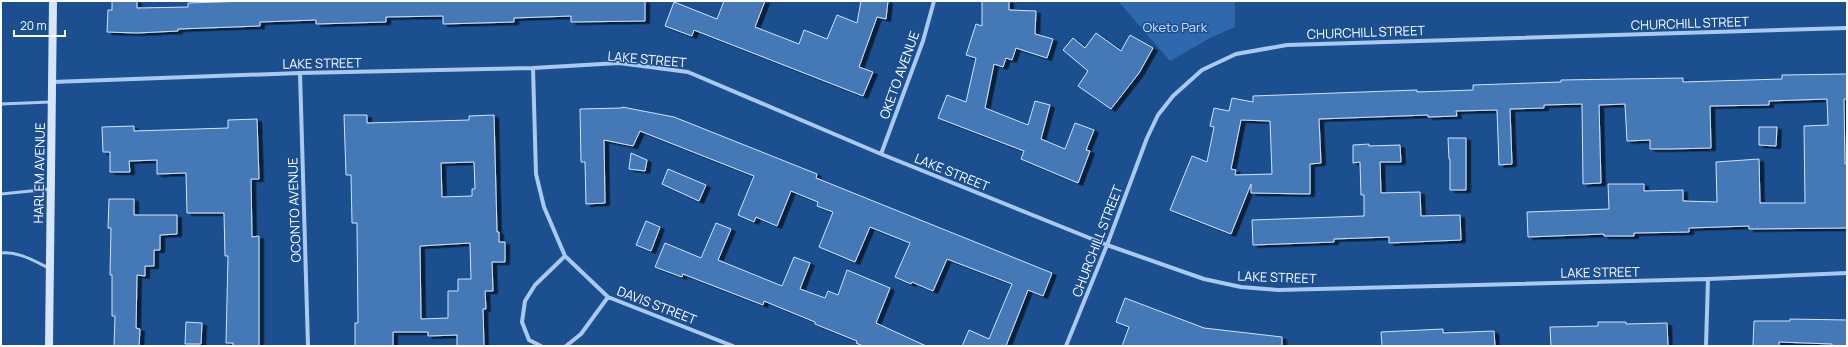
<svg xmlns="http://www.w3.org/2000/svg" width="1848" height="347" viewBox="0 0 1848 347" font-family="Manrope,sans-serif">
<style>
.green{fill:#2e69ad}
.building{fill:#4478b7;stroke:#cfe3fa;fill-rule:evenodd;filter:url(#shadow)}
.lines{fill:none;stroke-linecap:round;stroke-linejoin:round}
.lane{stroke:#a9c9ee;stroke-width:3}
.street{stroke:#a9c9ee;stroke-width:4}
.secondary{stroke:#d6e6fa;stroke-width:8}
.labels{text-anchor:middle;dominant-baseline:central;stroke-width:3;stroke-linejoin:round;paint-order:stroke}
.street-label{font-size:13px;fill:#fff;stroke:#1b4f8f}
.park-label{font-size:13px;fill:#cfe3fa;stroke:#1b4f8f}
</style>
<defs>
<filter id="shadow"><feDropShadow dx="4.5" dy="2.5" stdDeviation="0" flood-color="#0009"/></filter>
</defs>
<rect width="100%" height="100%" fill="#1b4f8f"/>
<path class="green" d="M1118 1H1235V27L1210 38 1170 61Z"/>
<path class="building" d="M112 1H137V8L188 7V3L249 1H645V21L571 22V16L514 18V22L443 24V16L386 17V22L316 24V20L260 22V26L178 29V31L137 33 107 32 108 10H112Z
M724 1H765L755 27 799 44 804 30 827 39 837 15 857 23 861 1H888L886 19 877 17 859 67 873 72 863 96 694 30 692 36 665 26 674 2 717 19Z
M982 1H1009V10L1036 11 1035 34 1053 39 1047 58 1016 48 1012 60 1006 58 1003 67 994 64 985 108 1028 125 1035 101 1050 105 1041 139 1065 149 1075 123 1094 130 1086 150 1090 151 1078 183 1021 159 1024 151 938 118 947 95 966 102 976 58 966 55 976 24 982 26Z
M1096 33 1121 51 1130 35 1153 48 1139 73 1111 109 1078 86 1088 71 1063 50 1073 38 1085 48Z
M1847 74V99H1844L1845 164H1847V228L1749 229V226L1689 228V232L1634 233V236H1604V234L1528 237 1527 212 1609 209 1608 184H1644V191L1683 190V201L1717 202 1716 162 1759 159 1760 203H1805L1804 126 1828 125 1827 99 1769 101V105L1710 106 1711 148 1669 149H1650V140L1627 141 1625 104 1599 105 1601 183 1583 184 1582 104 1544 105V108L1510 109 1512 164 1499 165 1497 110 1456 111 1457 116 1428 117V115L1319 119 1321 163 1310 164V194L1251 193V184L1231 234 1170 210 1192 156 1207 162 1214 127 1210 126 1214 108 1229 111 1232 98 1253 102V96L1417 90V92L1473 90V85L1561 82V80L1683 78V82L1782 79V75ZM1241 120 1270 121 1272 174 1235 175 1236 170 1231 169Z
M622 107 674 117 817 174 816 178 1052 273 1043 296 1028 290 1006 346H962L969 330 989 339 1012 284 947 259 933 291 912 282 911 284 895 277 910 243 870 227 855 262 819 247 833 212 817 206 818 202 791 191 777 226 756 217 754 222 738 215 754 176 640 131 633 146 604 140 605 203 586 204 585 162H581L580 109 622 108Z
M344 115H367V123L469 120V116L494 115 497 232H499V242H505V262H492L493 291H485L486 309H483L484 346H457V335L428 336V332H393V346H355V323H358L357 223H352L351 175H346ZM474 162 475 189H472V196L442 197 441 163ZM470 243 471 279H458V291H448V318L421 319 420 246Z
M257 119 259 179H251L252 237 259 236V346H233V343H226L228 256H225L224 213H187L186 173 157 174V160L129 161 130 172H110V152H103L102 127 134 126V131L228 128V120Z
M1759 127H1777L1776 146 1759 145Z
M1448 138H1466V190H1450V159H1449Z
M1369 144V146L1400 145 1401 162H1380L1381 193 1420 192 1421 216 1460 215 1461 240 1389 243V237L1334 239V242L1253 245 1252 220 1364 216V195H1361L1360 162 1353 163V145Z
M631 153 647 160 645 171 629 169Z
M668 169 706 185 699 201 662 184Z
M109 199H134V215H177V234L160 235V250H154V266H145V276L137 275 136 328 140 329 139 346H114L115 316H112V275H110L111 228H108Z
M646 221 660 227 651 251 636 245Z
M716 223 731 229 718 260 782 286 794 257 810 263 800 289 825 298 828 291 838 295 847 270 890 288 876 323 926 346H863L856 343 857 341 815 324V322L764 301 763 305 683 274 682 277 655 267 665 243 701 258Z
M1125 298 1204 328 1282 337V346H1122L1129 327 1116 322Z
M1790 319 1847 320V346H1832V344L1779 342V346H1753L1754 321H1790Z
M186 322 202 323 201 344H185Z
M1598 322H1626V324L1667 323 1668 346H1551L1550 327 1598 326Z
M1443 329V333L1494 331 1495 346H1382L1381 332Z"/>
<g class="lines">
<path class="lane" d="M1 104 50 102
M1 194 51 189
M1 253C18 251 34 261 49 268"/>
<path class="street" d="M533 68 536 174 544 207 565 256 608 297 733 346
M300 73 308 346
M52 82 300 73 533 68 619 63 688 72 881 154 1107 245 1204 279 1241 287 1278 290 1708 279 1847 273
M881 154 923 41 934 1
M541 346 529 340 522 322 525 301 535 285 565 256
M566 346 581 334 608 297
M1066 346 1107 245 1147 138 1158 115 1173 96 1202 70 1236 54 1287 45 1847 28
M1706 346 1708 279"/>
<path class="secondary" d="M49 346 53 1"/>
</g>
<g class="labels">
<g class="street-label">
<text transform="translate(1690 23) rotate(-2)">CHURCHILL STREET</text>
<text transform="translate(1366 32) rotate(-2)">CHURCHILL STREET</text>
<text transform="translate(647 59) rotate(5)">LAKE STREET</text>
<text transform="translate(322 63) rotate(-1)">LAKE STREET</text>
<text transform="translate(899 75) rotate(-70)">OKETO AVENUE</text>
<text transform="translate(952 172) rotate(22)">LAKE STREET</text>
<text transform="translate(39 173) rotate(-89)">HARLEM AVENUE</text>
<text transform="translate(294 210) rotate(-92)">OCONTO AVENUE</text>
<text transform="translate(1097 241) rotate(-69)">CHURCHILL STREET</text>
<text transform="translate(1600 272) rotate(-1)">LAKE STREET</text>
<text transform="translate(1277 277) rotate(2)">LAKE STREET</text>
<text transform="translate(657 305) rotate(21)">DAVIS STREET</text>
</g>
<g class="park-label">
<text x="1175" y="27">Oketo Park</text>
</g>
</g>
<rect width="1848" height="347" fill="none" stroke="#ffffff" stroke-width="4"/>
<path d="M14 30v6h51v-6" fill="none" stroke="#ffffff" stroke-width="2"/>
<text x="20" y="30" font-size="12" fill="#ffffff" stroke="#1b4f8f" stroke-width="3" paint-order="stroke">20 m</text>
</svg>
